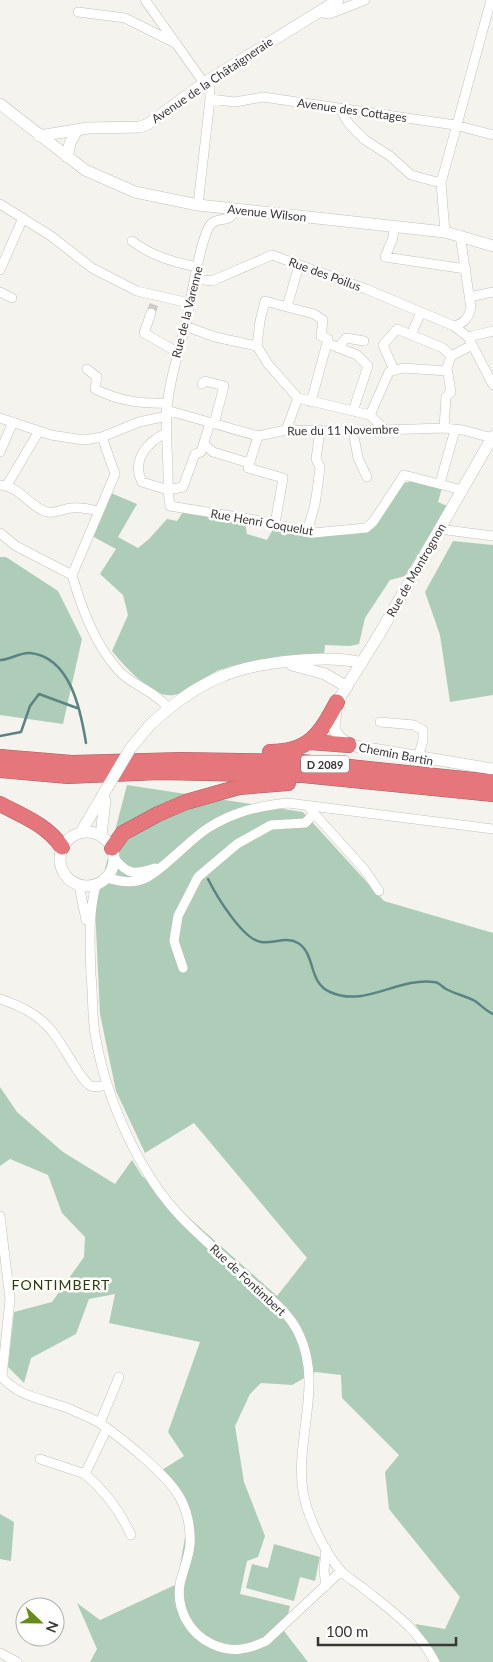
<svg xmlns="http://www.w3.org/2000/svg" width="493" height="1662" viewBox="0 0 493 1662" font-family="Lato,sans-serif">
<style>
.green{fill:#aecdb8}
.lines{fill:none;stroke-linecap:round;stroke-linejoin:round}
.stream{stroke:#5b8384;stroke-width:2.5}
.street-tunnel{stroke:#cfcdc8;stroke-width:9;stroke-dasharray:9 4.5;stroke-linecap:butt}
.street-casing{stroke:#c3c1bb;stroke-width:10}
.secondary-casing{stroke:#c3c1bb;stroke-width:12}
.highway-casing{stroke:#a86062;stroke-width:16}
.street{stroke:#fff;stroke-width:9}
.secondary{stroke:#fff;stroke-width:11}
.highway{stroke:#e5767b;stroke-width:15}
.secondary-bridge-casing{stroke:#c3c1bb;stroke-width:12;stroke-linecap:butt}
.secondary-bridge{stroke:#fff;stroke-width:11}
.labels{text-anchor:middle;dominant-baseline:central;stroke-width:5;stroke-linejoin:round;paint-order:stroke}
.shield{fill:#fff;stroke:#747371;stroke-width:1}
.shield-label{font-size:11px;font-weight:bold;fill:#383734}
.street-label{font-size:12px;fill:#383734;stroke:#fff}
.neighbourhood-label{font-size:14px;letter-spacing:1px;fill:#2a3d06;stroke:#fff}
</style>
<rect width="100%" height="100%" fill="#f5f3ed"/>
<path class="green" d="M413 481 442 488 438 502 447 506 405 576 390 580 365 618 359 644 350 646 325 645 324 656C294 658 245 659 217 671 201 679 181 701 162 694 144 687 124 666 112 651L128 615 123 595 100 574 116 549 92 536 111 493 137 504 118 537 138 548 149 539 167 519 177 521 183 512 245 522 247 534 267 540 275 526 313 537 370 531 404 483Z
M453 541 493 545V695L450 702 440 635 425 592Z
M0 557H6L58 591 82 639 63 724 0 715Z
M127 785 303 812 384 901 493 933V1662H440L415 1624 445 1629 460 1597 389 1509 385 1472 399 1455 342 1398 341 1375 315 1372 292 1385 261 1383 250 1394 235 1426 244 1482 265 1536 258 1557 247 1561 240 1594 290 1606 284 1631 308 1662H90L97 1649 77 1603 100 1620 177 1584 189 1514 162 1470 184 1456 168 1432 200 1342 109 1323 115 1294 89 1299 76 1334 31 1358 24 1383 8 1367 14 1312 52 1302 84 1257 85 1237 62 1213 48 1175 10 1159 0 1166V1087L17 1112 63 1152 115 1184 132 1160 142 1176 277 1296 307 1258 194 1123 145 1153 116 1091 100 1014 95 907Z
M0 1514 14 1522 11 1561 0 1559Z
M274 1544 320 1557 315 1581 300 1577 294 1601 246 1588 252 1564 268 1568Z"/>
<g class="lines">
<path class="stream" d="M0 660C10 660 20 652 30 653 71 657 81 712 86 743
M0 736 21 732 30 706 39 694 77 708
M208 879C216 895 242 939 261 942 273 944 286 936 298 943 316 954 308 983 330 992 365 1008 398 977 434 982 439 982 442 987 446 989 455 994 466 996 475 1001 481 1005 486 1011 493 1014"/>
<path class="street-tunnel" d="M151 313 157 295"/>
<g class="street-casing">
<path id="street" d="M145 0 204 83
M78 12 125 18 175 43
M318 12 329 14 365 0
M210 99 235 102 263 97 455 125 493 135
M340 109 349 124 365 140 390 156 411 175 441 183
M0 204 51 236 92 268 137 291 189 303
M198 205 210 99 209 80
M394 226 393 238 385 257 466 269
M445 232 441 183 491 0
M132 241C152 256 173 262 197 267
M299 265 287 307 314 314 323 320 321 336 328 339 311 402
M0 270 23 218
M195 279 212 281 272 255 366 289 454 326 468 337 493 385
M0 292 12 298
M470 297 493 292
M151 313 144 333 177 352
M185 326 215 337 257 346 268 364 298 398
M454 326C464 323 468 319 471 308L460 235
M411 335 421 312
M468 337 493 331
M327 343 357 355 368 366 353 411
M257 346 260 321 265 301 287 307
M338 348 346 338 364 341
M87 369 97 377 95 389C119 401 141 404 168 403
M394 370 383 345 397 329 443 348 451 356
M202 384 205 381 224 386 214 424
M166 410 258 436 286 430 353 431 444 428 463 430 492 438
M370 415 389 372 403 368 447 371
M0 418 51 435 84 440 102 437 139 422 167 416
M210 423 201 452 195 454 183 487 168 490 170 506 262 521 313 533 366 528 373 522 404 475 462 490
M444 428 446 397 451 392 447 368 451 356 472 345
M286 430 298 398 370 415 385 430
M353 431 358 458 367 477
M167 432C148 442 131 459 142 482L168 490C169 463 165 435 167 409 169 381 178 355 185 327 190 308 200 236 211 224 216 218 223 221 229 218 232 216 235 212 237 210
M258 436 248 468 283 478 275 524
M204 444 213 452 249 463
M0 452 13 422
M440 483 455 430
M0 485C20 486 29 507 47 512 54 514 63 509 71 508 79 507 90 509 98 511
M7 485 39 431
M439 529 493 536
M307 532 315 504 318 484 320 467 316 459 320 430
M0 533 16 546 72 575C82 609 95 645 119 671 133 686 155 691 168 708
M72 575 115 474 102 437
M380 722 414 725 423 730V740L418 758
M310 809 364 869 379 891
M114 858C128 875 134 875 155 868
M106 878C117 880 129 884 141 880 157 876 190 839 208 828 233 812 258 806 288 803L493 829
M79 885 86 920
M96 885C88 915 90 944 91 975 93 994 92 1015 95 1034 105 1096 139 1175 184 1220 205 1241 228 1261 250 1281 268 1297 289 1312 299 1334 326 1391 288 1450 307 1508 314 1529 327 1556 342 1572 348 1578 357 1583 363 1588 393 1612 417 1628 435 1662
M183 968 174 941 178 916 198 877 237 844 271 825 305 823 314 814
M0 999C19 1005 37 1013 50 1029 62 1041 80 1081 91 1086 96 1088 102 1086 107 1085
M0 1216 10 1299 2 1377C18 1397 47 1400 70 1409 80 1414 92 1418 101 1424 123 1439 166 1474 179 1496 187 1509 191 1528 190 1544 189 1558 183 1570 180 1584 176 1609 189 1633 212 1644 231 1653 247 1650 266 1641L341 1571
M100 1423 119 1377
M40 1459 85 1474 107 1428
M85 1474C105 1491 120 1511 131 1535
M326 1586 324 1571 326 1548
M0 1653 17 1662"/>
</g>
<g class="secondary-casing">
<path id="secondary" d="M0 104 85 170 135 192 198 205 445 232 493 246
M39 136 88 128 140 127 148 124 204 83 338 0
M67 157 70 143 77 130
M493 436 380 633 337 702 334 728 338 736 349 745 493 769
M292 665 325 674 347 687
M149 726C171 705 196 686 225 675 257 662 329 654 362 663
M60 859a27 27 0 1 1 54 0a27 27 0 1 1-54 0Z
M81 832 107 788
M101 836 105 800"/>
</g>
<g class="highway-casing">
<path id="highway" d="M310 742 349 745
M270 752C309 752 320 734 337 702
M0 757 72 763 181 760 302 762 493 782
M0 770 68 776 159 772 303 775 493 794
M0 804C23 816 47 825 62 847
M112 848 123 833 158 814 186 802 239 787 288 783"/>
</g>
<use href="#street" class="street"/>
<use href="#secondary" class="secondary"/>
<use href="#highway" class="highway"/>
<g class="secondary-bridge-casing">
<path id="secondary-bridge" d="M107 788 130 749 149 726"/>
</g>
<use href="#secondary-bridge" class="secondary-bridge"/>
</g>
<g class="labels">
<rect class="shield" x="301" y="755.5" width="48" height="17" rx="4"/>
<g class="shield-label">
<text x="325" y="764">D 2089</text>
</g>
<g class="street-label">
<text transform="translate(212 80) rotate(-34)">Avenue de la Châtaigneraie</text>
<text transform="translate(352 110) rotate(8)">Avenue des Cottages</text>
<text transform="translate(267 213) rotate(6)">Avenue Wilson</text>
<text transform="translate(325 274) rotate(20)">Rue des Poilus</text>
<text transform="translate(187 312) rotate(-76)">Rue de la Varenne</text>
<text transform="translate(343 430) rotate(-1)">Rue du 11 Novembre</text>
<text transform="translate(262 522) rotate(10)">Rue Henri Coquelut</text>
<text transform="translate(416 570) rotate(-60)">Rue de Montrognon</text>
<text transform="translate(396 754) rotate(11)">Chemin Bartin</text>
<text transform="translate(248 1280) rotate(43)">Rue de Fontimbert</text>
</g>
<g class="neighbourhood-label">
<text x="61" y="1284">FONTIMBERT</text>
</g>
</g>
<g transform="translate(40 1622) rotate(112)"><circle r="24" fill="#ffffff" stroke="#afafae"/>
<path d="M0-4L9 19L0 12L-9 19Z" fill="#658c16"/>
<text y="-8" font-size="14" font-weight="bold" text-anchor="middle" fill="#383734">N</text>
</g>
<path d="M318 1637v8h138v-8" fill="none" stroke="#383734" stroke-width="2.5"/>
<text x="326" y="1637" font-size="15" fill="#383734" stroke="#ffffff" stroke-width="4" paint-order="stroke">100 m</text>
</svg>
